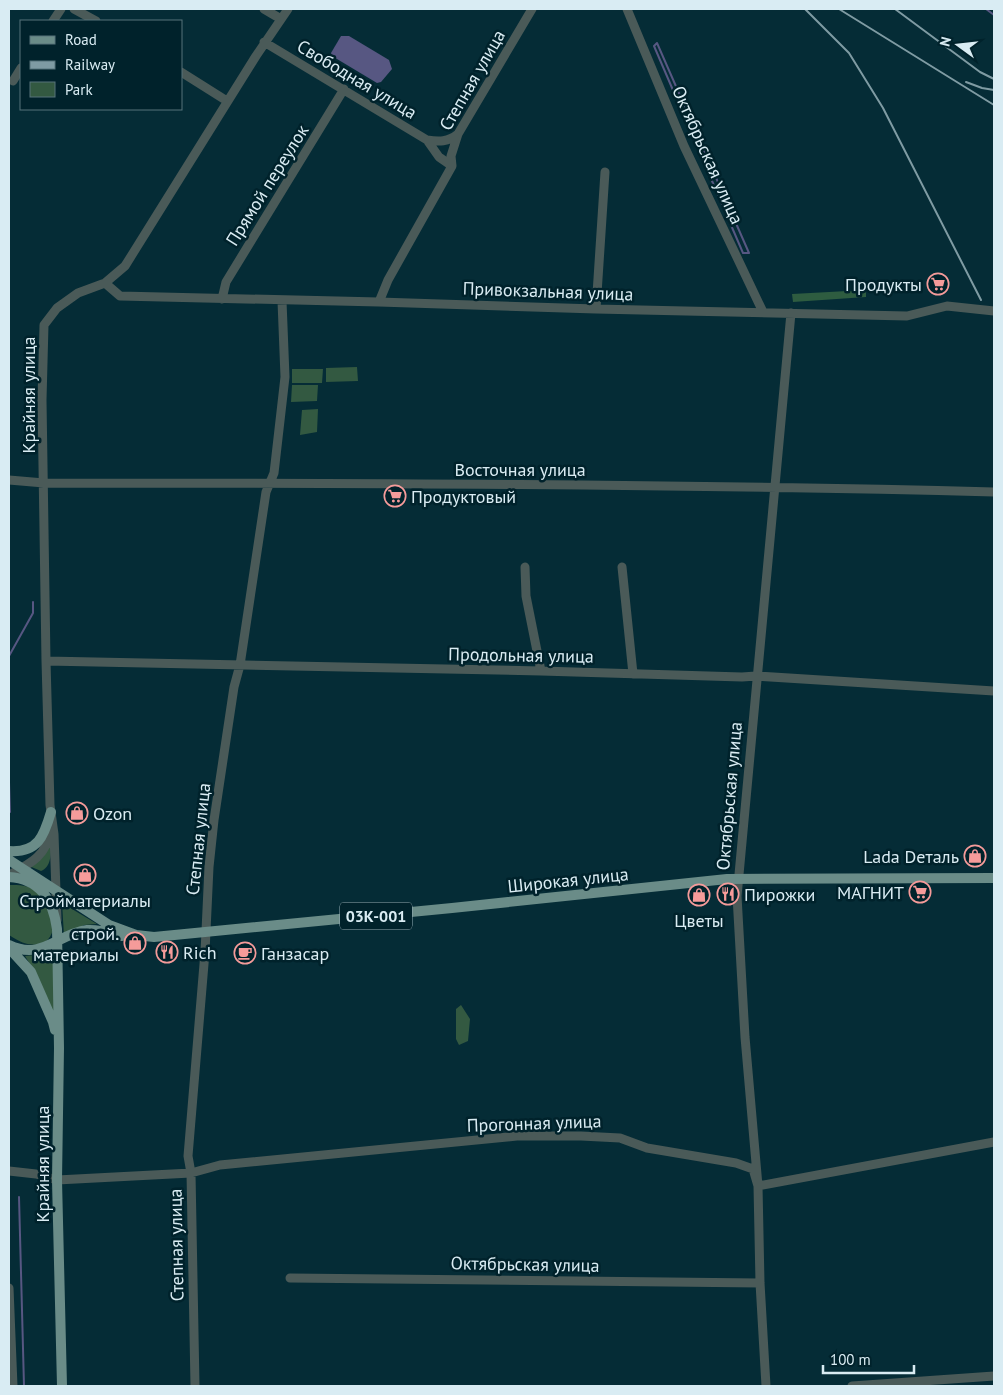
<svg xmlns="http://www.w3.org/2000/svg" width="1003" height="1395" viewBox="0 0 1003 1395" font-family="'PT Sans',sans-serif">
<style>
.green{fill:#335941}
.forest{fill:#2e5c40}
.water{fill:#575782}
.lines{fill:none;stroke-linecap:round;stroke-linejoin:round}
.stream{stroke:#575782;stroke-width:2}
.minor{stroke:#4a5a58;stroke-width:9}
.major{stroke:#6a8c88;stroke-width:10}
.rail{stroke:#7f9ba3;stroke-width:2}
.labels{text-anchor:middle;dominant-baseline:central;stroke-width:5;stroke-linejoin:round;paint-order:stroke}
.shield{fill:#00222b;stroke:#98afb7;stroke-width:1}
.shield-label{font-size:16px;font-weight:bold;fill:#d9ecf3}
.street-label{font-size:18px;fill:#d9ecf3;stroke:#00222b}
.poi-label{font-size:18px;fill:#d9ecf3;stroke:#00222b;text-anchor:start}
</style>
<rect width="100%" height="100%" fill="#052c36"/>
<path class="green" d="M357 367 358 381 326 382V368Z
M292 369H323L322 383H292Z
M292 385H318L317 401 291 402Z
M318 409 317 432 300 435 302 410Z
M51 845C51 855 51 867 41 871L29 866Z
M9 885C18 885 31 885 38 892 41 894 43 898 45 901 66 935 43 959 9 935Z
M62 903 97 924 84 925 64 936Z
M55 949 56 1024 38 977 25 956 45 954Z
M461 1005 470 1019 468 1041 459 1045 456 1039V1009Z"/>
<path class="forest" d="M866 290V297L793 302 792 294Z"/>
<path class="water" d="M341 36H349L389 60 392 69 381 82 377 83 332 56 331 53Z"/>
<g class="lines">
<path class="stream" d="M986 9 994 15
M657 43 749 253H743L654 46Z
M9 656 33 613V602
M9 782 10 812 9 811
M19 1197 24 1386"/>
<path class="minor" d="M74 9 96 21
M264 9 281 19
M627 9 684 146 763 312
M53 21 61 9
M264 42 427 140 439 157 452 166
M181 72 227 101
M13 81 21 68
M427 140C439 142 448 142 458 134
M105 283 120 296 379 302 596 309 907 316 947 306 994 311
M222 299 226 282 344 89
M379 302 388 280 452 166 451 156 458 134 532 9
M596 309 605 172
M9 480 44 483C361 483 678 484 994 492
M525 567 526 596 541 671
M622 567 633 674
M46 661 541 671 742 677 756 676 994 691
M9 875C30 864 48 855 50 830
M57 920 54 834 50 805 46 661 42 400 44 325 57 308 78 293 105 283 125 266 256 56 288 9
M9 1171 36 1174 57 1180 191 1173 220 1165 517 1136H581L620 1138 647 1148 736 1163 753 1169 758 1186 994 1142
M290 1278 760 1283
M9 1288 13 1386
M195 1386 191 1173 188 1156 205 952 209 867 214 820 234 687 240 665 266 492 274 473 285 377 282 301
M766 1386 760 1283 758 1186 745 1037 737 896 791 313
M852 1386 994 1376"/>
<path class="major" d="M9 851C38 853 44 836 51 812
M9 860 109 925 136 935 154 937 452 908 727 879 994 878
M9 877C40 879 53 900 57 929L59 1048 57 1180 62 1386
M9 945C42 961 57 934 87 930 99 929 111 933 122 936
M9 948 31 972 53 1022 55 1030"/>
<path class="rail" d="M805 9 849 53 883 108 981 300
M839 9 994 105
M895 9 980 72 994 79
M966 82 982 88 994 90"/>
</g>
<defs>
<g id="supermarket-ring" transform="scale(1.125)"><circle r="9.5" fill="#00222b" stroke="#f59b9a" stroke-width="1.5"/><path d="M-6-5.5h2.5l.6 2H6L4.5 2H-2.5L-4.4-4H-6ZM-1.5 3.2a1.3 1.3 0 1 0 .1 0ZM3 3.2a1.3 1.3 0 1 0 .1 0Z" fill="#f59b9a"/></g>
<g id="shop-ring" transform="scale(1.125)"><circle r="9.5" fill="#00222b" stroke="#f59b9a" stroke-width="1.5"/><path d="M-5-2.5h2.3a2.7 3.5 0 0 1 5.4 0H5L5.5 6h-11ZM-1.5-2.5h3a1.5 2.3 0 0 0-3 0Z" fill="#f59b9a"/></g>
<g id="restaurant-ring" transform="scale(1.125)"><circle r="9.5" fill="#00222b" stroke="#f59b9a" stroke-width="1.5"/><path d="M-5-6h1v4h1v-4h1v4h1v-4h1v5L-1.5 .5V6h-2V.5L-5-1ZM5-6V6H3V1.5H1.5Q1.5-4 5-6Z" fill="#f59b9a"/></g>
<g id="cafe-ring" transform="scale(1.125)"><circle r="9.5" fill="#00222b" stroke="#f59b9a" stroke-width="1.5"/><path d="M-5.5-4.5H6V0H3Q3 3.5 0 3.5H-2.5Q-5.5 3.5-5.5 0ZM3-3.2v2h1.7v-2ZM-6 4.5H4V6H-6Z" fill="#f59b9a"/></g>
</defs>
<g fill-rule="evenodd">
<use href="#supermarket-ring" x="938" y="284"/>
<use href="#supermarket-ring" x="395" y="496"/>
<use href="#shop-ring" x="77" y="813"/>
<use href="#shop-ring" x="975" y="856"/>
<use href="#shop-ring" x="85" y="875"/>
<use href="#supermarket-ring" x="920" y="892"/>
<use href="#restaurant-ring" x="728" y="894"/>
<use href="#shop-ring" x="699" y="895"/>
<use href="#shop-ring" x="135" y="943"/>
<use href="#restaurant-ring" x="167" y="952"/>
<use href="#cafe-ring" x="245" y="953"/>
</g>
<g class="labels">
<rect class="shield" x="340" y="902.5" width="72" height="27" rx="4"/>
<g class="shield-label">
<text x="376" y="916">03К-001</text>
</g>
<g class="street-label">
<text transform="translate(357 79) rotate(31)">Свободная улица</text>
<text transform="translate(472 80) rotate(-60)">Степная улица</text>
<text transform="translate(708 155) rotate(66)">Октябрьская улица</text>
<text transform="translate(267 185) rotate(-58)">Прямой переулок</text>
<text transform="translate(548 291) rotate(2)">Привокзальная улица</text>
<text transform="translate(28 395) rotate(-90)">Крайняя улица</text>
<text x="520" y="469">Восточная улица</text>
<text transform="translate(521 655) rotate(1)">Продольная улица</text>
<text transform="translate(729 796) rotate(-85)">Октябрьская улица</text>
<text transform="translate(198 839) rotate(-84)">Степная улица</text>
<text transform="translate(568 880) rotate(-6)">Широкая улица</text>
<text transform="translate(534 1123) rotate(-2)">Прогонная улица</text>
<text transform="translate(42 1164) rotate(-90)">Крайняя улица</text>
<text transform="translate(176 1245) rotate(-91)">Степная улица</text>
<text transform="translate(525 1264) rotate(1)">Октябрьская улица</text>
</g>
<g class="poi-label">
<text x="922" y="284" text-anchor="end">Продукты</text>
<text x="411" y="496">Продуктовый</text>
<text x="93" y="813">Ozon</text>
<text x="959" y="856" text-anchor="end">Lada Dеталь</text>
<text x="904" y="892" text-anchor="end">МАГНИТ</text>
<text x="744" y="894">Пирожки</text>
<text x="85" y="900" text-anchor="middle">Стройматериалы</text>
<text x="699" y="920" text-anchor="middle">Цветы</text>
<text x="119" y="933" text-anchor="end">строй.<tspan x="119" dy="21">материалы</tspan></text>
<text x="183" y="952">Rich</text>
<text x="261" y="953">Ганзасар</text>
</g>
</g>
<rect width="1003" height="1395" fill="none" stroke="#d9ecf3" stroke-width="20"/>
<rect x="20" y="20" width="162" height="90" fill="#00222b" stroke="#57737b"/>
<rect x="30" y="36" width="25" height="8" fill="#6a8c88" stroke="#57737b"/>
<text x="65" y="45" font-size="15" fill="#d9ecf3">Road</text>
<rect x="30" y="61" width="25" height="8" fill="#7f9ba3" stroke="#57737b"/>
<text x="65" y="70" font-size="15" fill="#d9ecf3">Railway</text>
<rect x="30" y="82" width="25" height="15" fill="#335941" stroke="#57737b"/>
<text x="65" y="95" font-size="15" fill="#d9ecf3">Park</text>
<g transform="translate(958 45) rotate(285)" stroke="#00222b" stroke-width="4" paint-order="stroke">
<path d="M0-4L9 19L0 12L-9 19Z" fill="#d9ecf3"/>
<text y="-8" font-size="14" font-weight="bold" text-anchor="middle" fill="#d9ecf3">N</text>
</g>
<path d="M823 1365v8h91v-8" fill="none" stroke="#d9ecf3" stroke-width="2.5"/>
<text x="830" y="1365" font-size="15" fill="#d9ecf3" stroke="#00222b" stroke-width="4" paint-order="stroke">100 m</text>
</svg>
